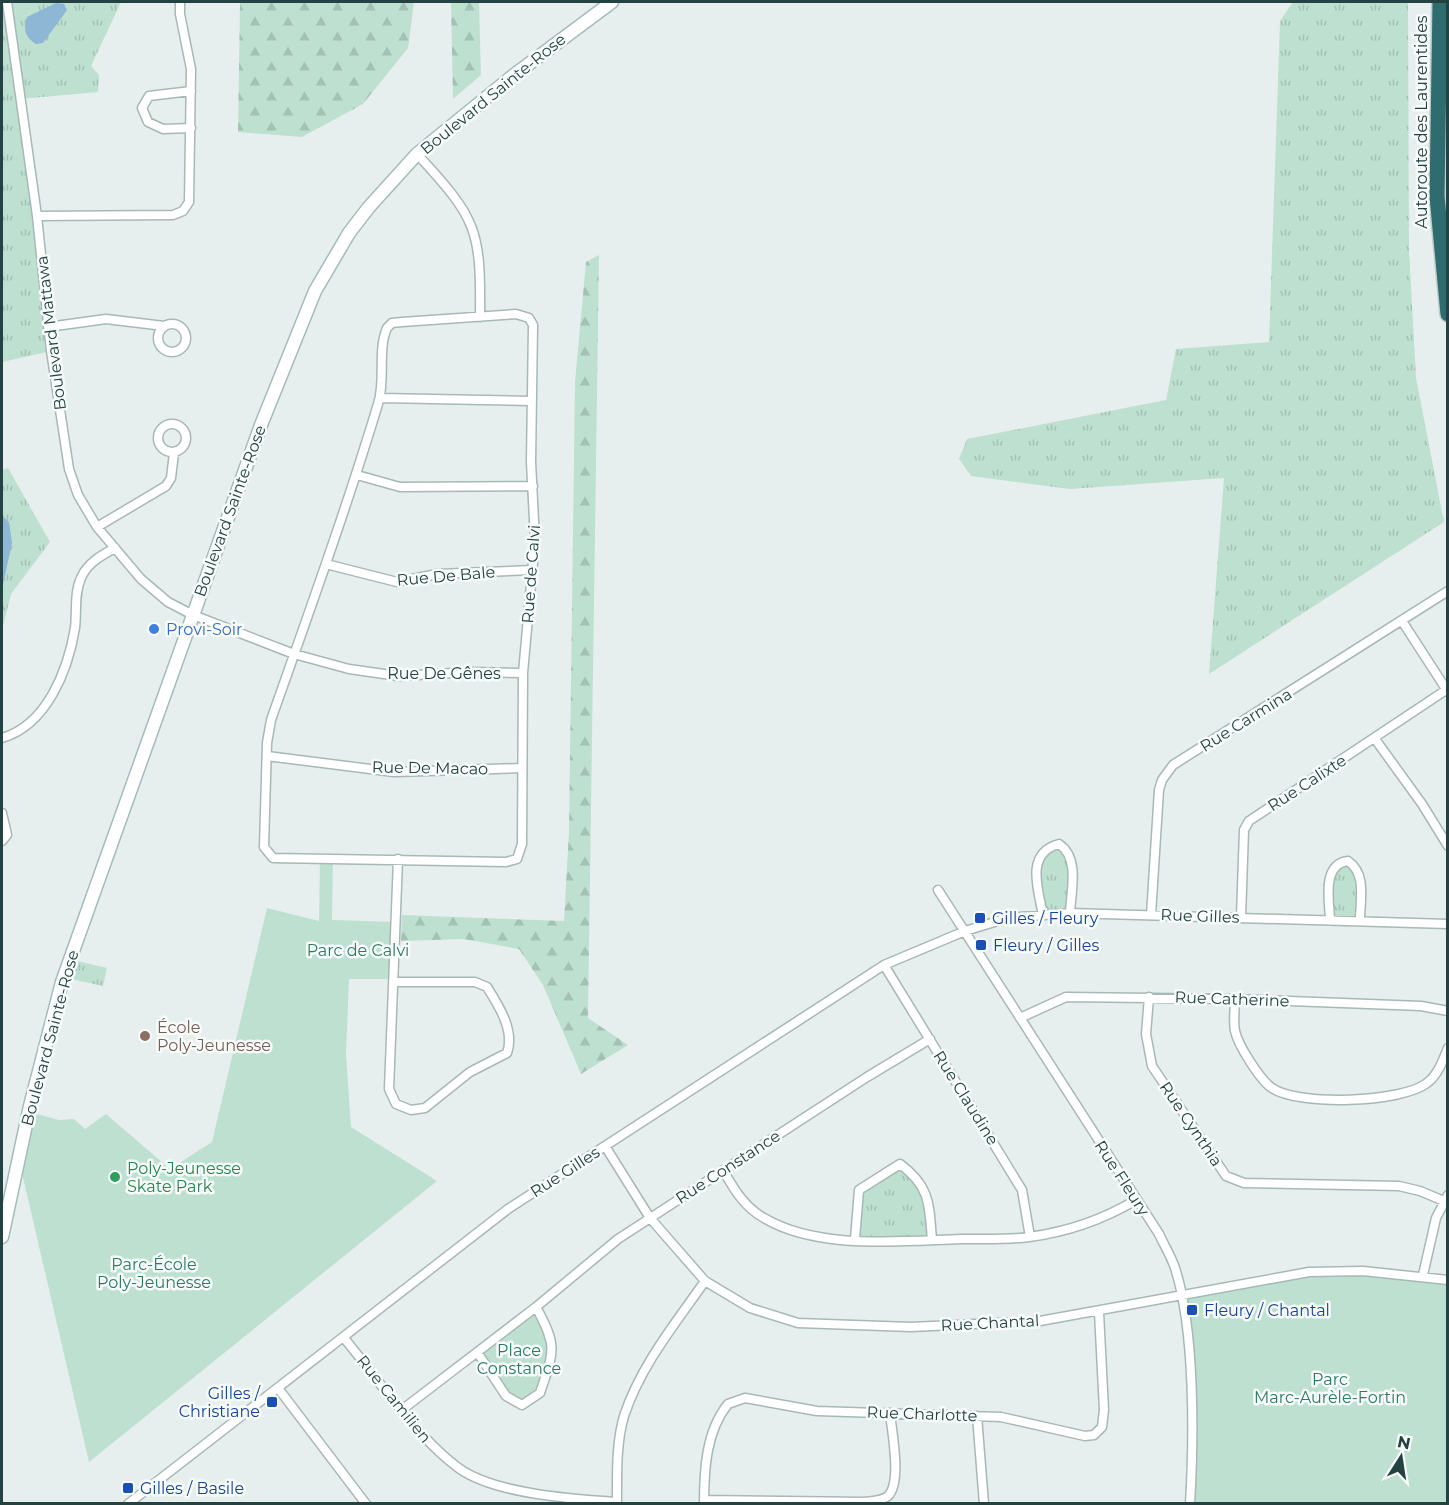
<svg xmlns="http://www.w3.org/2000/svg" width="1449" height="1505" viewBox="0 0 1449 1505" font-family="Montserrat,sans-serif">
<style>
.grass{fill:url(#grass-tufts)}
.forest{fill:url(#forest-firs)}
.park{fill:#bee0d0}
.water{fill:#8db7d5}
.lines{fill:none;stroke-linecap:round;stroke-linejoin:round}
.street-casing{stroke:#a8b8b6;stroke-width:11}
.secondary-casing{stroke:#a4bbba;stroke-width:15}
.highway-casing{stroke:#c2caca;stroke-width:18}
.street{stroke:#fff;stroke-width:8}
.secondary{stroke:#fff;stroke-width:12}
.highway{stroke:#2e6c70;stroke-width:15}
.shop-dot{fill:#3f7fe0;stroke:#f7fbfa;stroke-width:2}
.transit-dot{fill:#1a4fb4;stroke:#f7fbfa;stroke-width:2}
.education-dot{fill:#8d6e63;stroke:#f7fbfa;stroke-width:2}
.leisure-dot{fill:#2e9e5b;stroke:#f7fbfa;stroke-width:2}
.labels{text-anchor:middle;dominant-baseline:central;stroke-width:5;stroke-linejoin:round;paint-order:stroke}
.street-label{font-size:16px;fill:#244242;stroke:#f7fbfa}
.shop-label{font-size:16px;fill:#366cbe;stroke:#f7fbfa;text-anchor:start}
.transit-label{font-size:16px;fill:#164399;stroke:#f7fbfa;text-anchor:start}
.park-label{font-size:16px;fill:#2c7b5f;stroke:#f7fbfa}
.education-label{font-size:16px;fill:#785e54;stroke:#f7fbfa;text-anchor:start}
.leisure-label{font-size:16px;fill:#27864d;stroke:#f7fbfa;text-anchor:start}
</style>
<defs>
<pattern id="grass-tufts" width="24" height="20" patternUnits="userSpaceOnUse" patternTransform="scale(1.5)"><rect width="24" height="20" fill="#bee0d0"/><path d="M3 7l-1-3M5 7V3M7 7l1-3M15 17l-1-3M17 17v-4M19 17l1-3" fill="none" stroke="#a3c1b4"/></pattern>
<pattern id="forest-firs" width="22" height="20" patternUnits="userSpaceOnUse" patternTransform="scale(1.5)"><rect width="22" height="20" fill="#bee0d0"/><path d="M5 1l3.5 6h-7zM16 11l3.5 6h-7z" fill="#a3c1b4"/></pattern>
</defs>
<rect width="100%" height="100%" fill="#e6efed"/>
<path class="grass" d="M2 2H121L91 66 99 75 98 92 20 99 51 351 2 362Z
M1293 2H1408L1409 250 1416 378 1444 522 1209 674 1224 478 1070 489 971 476 959 459 967 439 1166 400 1176 349 1269 342 1280 21Z
M8 468 50 542 11 594 2 630V470Z
M1049 847 1068 850 1070 913 1043 915 1038 858Z
M1341 862 1355 866 1360 920 1330 919 1334 867Z
M77 961 107 968 103 986 71 979Z
M900 1164 928 1197 932 1240 855 1239 859 1190Z"/>
<path class="forest" d="M240 2H414L408 48 363 104 302 137 238 132Z
M451 2H479L481 75 453 99Z
M599 255 588 1018 628 1045 581 1074 543 985 519 949 464 939 401 941 402 915 564 921 569 832 575 382 586 262Z"/>
<path class="park" d="M320 858H333L332 920 396 922 393 979H349L346 1055 351 1127 437 1181 89 1462 22 1173 34 1113 59 1120 74 1119 85 1129 106 1114 170 1169 212 1142 267 908 319 921Z
M1309 1272 1447 1280V1503H1190L1191 1372 1181 1293Z
M536 1307 551 1335 540 1393 522 1405 506 1396 477 1352Z"/>
<path class="water" d="M56 3 64 4 67 10 43 43 36 44C25 37 23 30 27 17Z
M2 516 9 522 12 543 2 589Z"/>
<g class="lines">
<g class="street-casing">
<path id="street" d="M7 2 37 216 51 351 69 469 78 495 97 527 141 579 168 602 193 615 294 654 349 669 398 676 471 672 523 673
M191 128 163 129 148 122 142 108 149 96 191 91
M417 154C477 219 481 229 480 317
M37 216 173 215 183 211 189 202 191 69 180 14V2
M516 314 529 318 533 325 531 462 535 540 523 673 522 844 517 859 506 862 273 858 264 847 267 743 271 720C308 615 346 510 378 404 386 380 377 351 387 328L392 323 402 322Z
M158 338a14 14 0 1 1 28 0a14 14 0 1 1-28 0Z
M48 327 106 319 164 326
M380 398 531 401
M158 438a14 14 0 1 1 28 0a14 14 0 1 1-28 0Z
M357 475 400 487 533 486
M97 527 166 486 171 478 174 453
M326 564 397 582 437 574 532 570
M1402 621 1448 692
M2 738C47 725 68 670 75 628 77 612 74 593 81 578 87 563 102 555 115 548
M1375 739 1422 804 1448 846
M267 756 394 772 522 768
M2 813 7 835 2 841
M938 890 1159 1234C1164 1245 1171 1256 1175 1268 1195 1330 1194 1437 1190 1504
M1043 915C1038 889 1025 853 1059 844 1080 858 1071 891 1070 913
M1151 915 1159 790 1162 780 1173 765 1448 591
M1241 917 1244 830 1249 821 1446 690
M1330 919C1329 900 1322 864 1348 861 1367 874 1360 900 1360 920
M884 965 1022 1190 1030 1237
M393 982H475L487 987C499 1006 515 1031 507 1053L470 1072 425 1108 411 1110 396 1104 389 1089 398 859
M1149 997 1146 1034 1152 1066 1226 1176 1244 1183 1399 1186 1420 1191 1444 1201
M1235 999C1235 1008 1233 1021 1235 1031 1238 1045 1260 1080 1272 1088 1298 1106 1401 1103 1427 1083 1438 1075 1443 1060 1448 1048
M1020 1018 1066 997 1235 999 1421 1006 1448 1011
M605 1146 650 1218 705 1281 750 1308 798 1323 911 1327 1040 1321 1309 1272 1363 1271 1448 1280
M723 1170C734 1189 744 1207 764 1218 818 1250 900 1241 961 1239 983 1239 1007 1240 1029 1237 1067 1232 1104 1219 1136 1200
M855 1239 859 1190 900 1164C931 1187 929 1205 932 1240
M1423 1275 1436 1218 1448 1195
M344 1338C378 1379 418 1439 460 1469 496 1494 573 1499 617 1502
M477 1352 506 1396 522 1405 540 1393C554 1351 558 1347 536 1307
M278 1388 366 1504
M403 1409 536 1307 618 1239 867 1077 930 1039
M977 1416 984 1504
M704 1500 865 1502C871 1501 882 1501 888 1496 902 1483 892 1432 890 1413
M128 1504 508 1209 884 965 965 931 1008 918 1070 913 1448 924
M617 1504C617 1475 616 1443 624 1416 641 1365 675 1324 705 1281
M704 1504C704 1470 706 1431 728 1404L745 1398 817 1411 1001 1417 1085 1436 1094 1435 1102 1427 1104 1410 1099 1312"/>
</g>
<g class="secondary-casing">
<path id="secondary" d="M2 1237 30 1106 62 982 261 425 315 291 349 233 369 207 417 154 514 75 612 2"/>
</g>
<g class="highway-casing">
<path id="highway" d="M1440 2 1437 196 1448 314"/>
</g>
<use href="#street" class="street"/>
<use href="#secondary" class="secondary"/>
<use href="#highway" class="highway"/>
</g>
<circle class="shop-dot" cx="154" cy="629" r="6"/>
<g class="transit-dot">
<rect x="974" y="912" width="12" height="12" rx="3"/>
<rect x="975" y="939" width="12" height="12" rx="3"/>
<rect x="1186" y="1304" width="12" height="12" rx="3"/>
<rect x="266" y="1396" width="12" height="12" rx="3"/>
<rect x="122" y="1482" width="12" height="12" rx="3"/>
</g>
<circle class="education-dot" cx="145" cy="1036" r="6"/>
<circle class="leisure-dot" cx="115" cy="1177" r="6"/>
<g class="labels">
<g class="street-label">
<text transform="translate(493 94) rotate(-39)">Boulevard Sainte-Rose</text>
<text transform="translate(1421 122) rotate(-90)">Autoroute des Laurentides</text>
<text transform="translate(51 333) rotate(-97)">Boulevard Mattawa</text>
<text transform="translate(230 511) rotate(-70)">Boulevard Sainte-Rose</text>
<text transform="translate(531 574) rotate(-86)">Rue de Calvi</text>
<text transform="translate(446 576) rotate(-5)">Rue De Bale</text>
<text x="444" y="673">Rue De Gênes</text>
<text transform="translate(1246 720) rotate(-32)">Rue Carmina</text>
<text transform="translate(430 768) rotate(1)">Rue De Macao</text>
<text transform="translate(1307 783) rotate(-33)">Rue Calixte</text>
<text transform="translate(1200 916) rotate(2)">Rue Gilles</text>
<text transform="translate(1232 999) rotate(2)">Rue Catherine</text>
<text transform="translate(50 1038) rotate(-75)">Boulevard Sainte-Rose</text>
<text transform="translate(966 1098) rotate(58)">Rue Claudine</text>
<text transform="translate(1191 1124) rotate(56)">Rue Cynthia</text>
<text transform="translate(728 1167) rotate(-33)">Rue Constance</text>
<text transform="translate(565 1172) rotate(-33)">Rue Gilles</text>
<text transform="translate(1122 1178) rotate(57)">Rue Fleury</text>
<text transform="translate(990 1323) rotate(-3)">Rue Chantal</text>
<text transform="translate(394 1399) rotate(51)">Rue Camilien</text>
<text transform="translate(922 1414) rotate(2)">Rue Charlotte</text>
</g>
<g class="shop-label">
<text x="166" y="629">Provi-Soir</text>
</g>
<g class="transit-label">
<text x="992" y="918">Gilles / Fleury</text>
<text x="993" y="945">Fleury / Gilles</text>
<text x="1204" y="1310">Fleury / Chantal</text>
<text x="260" y="1393" text-anchor="end">Gilles /<tspan x="260" dy="18">Christiane</tspan></text>
<text x="140" y="1488">Gilles / Basile</text>
</g>
<g class="park-label">
<text x="358" y="950">Parc de Calvi</text>
<text x="154" y="1264">Parc-École<tspan x="154" dy="18">Poly-Jeunesse</tspan></text>
<text x="519" y="1350">Place<tspan x="519" dy="18">Constance</tspan></text>
<text x="1330" y="1379">Parc<tspan x="1330" dy="18">Marc-Aurèle-Fortin</tspan></text>
</g>
<g class="education-label">
<text x="157" y="1027">École<tspan x="157" dy="18">Poly-Jeunesse</tspan></text>
</g>
<g class="leisure-label">
<text x="127" y="1168">Poly-Jeunesse<tspan x="127" dy="18">Skate Park</tspan></text>
</g>
</g>
<rect width="1449" height="1505" fill="none" stroke="#244242" stroke-width="6"/>
<g transform="translate(1401 1457) rotate(12)" stroke="#f7fbfa" stroke-width="4.5" paint-order="stroke">
<path d="M0-4.5L10 22L0 15L-10 22Z" fill="#244242"/>
<text y="-9" font-size="16" font-weight="bold" text-anchor="middle" fill="#244242">N</text>
</g>
</svg>
